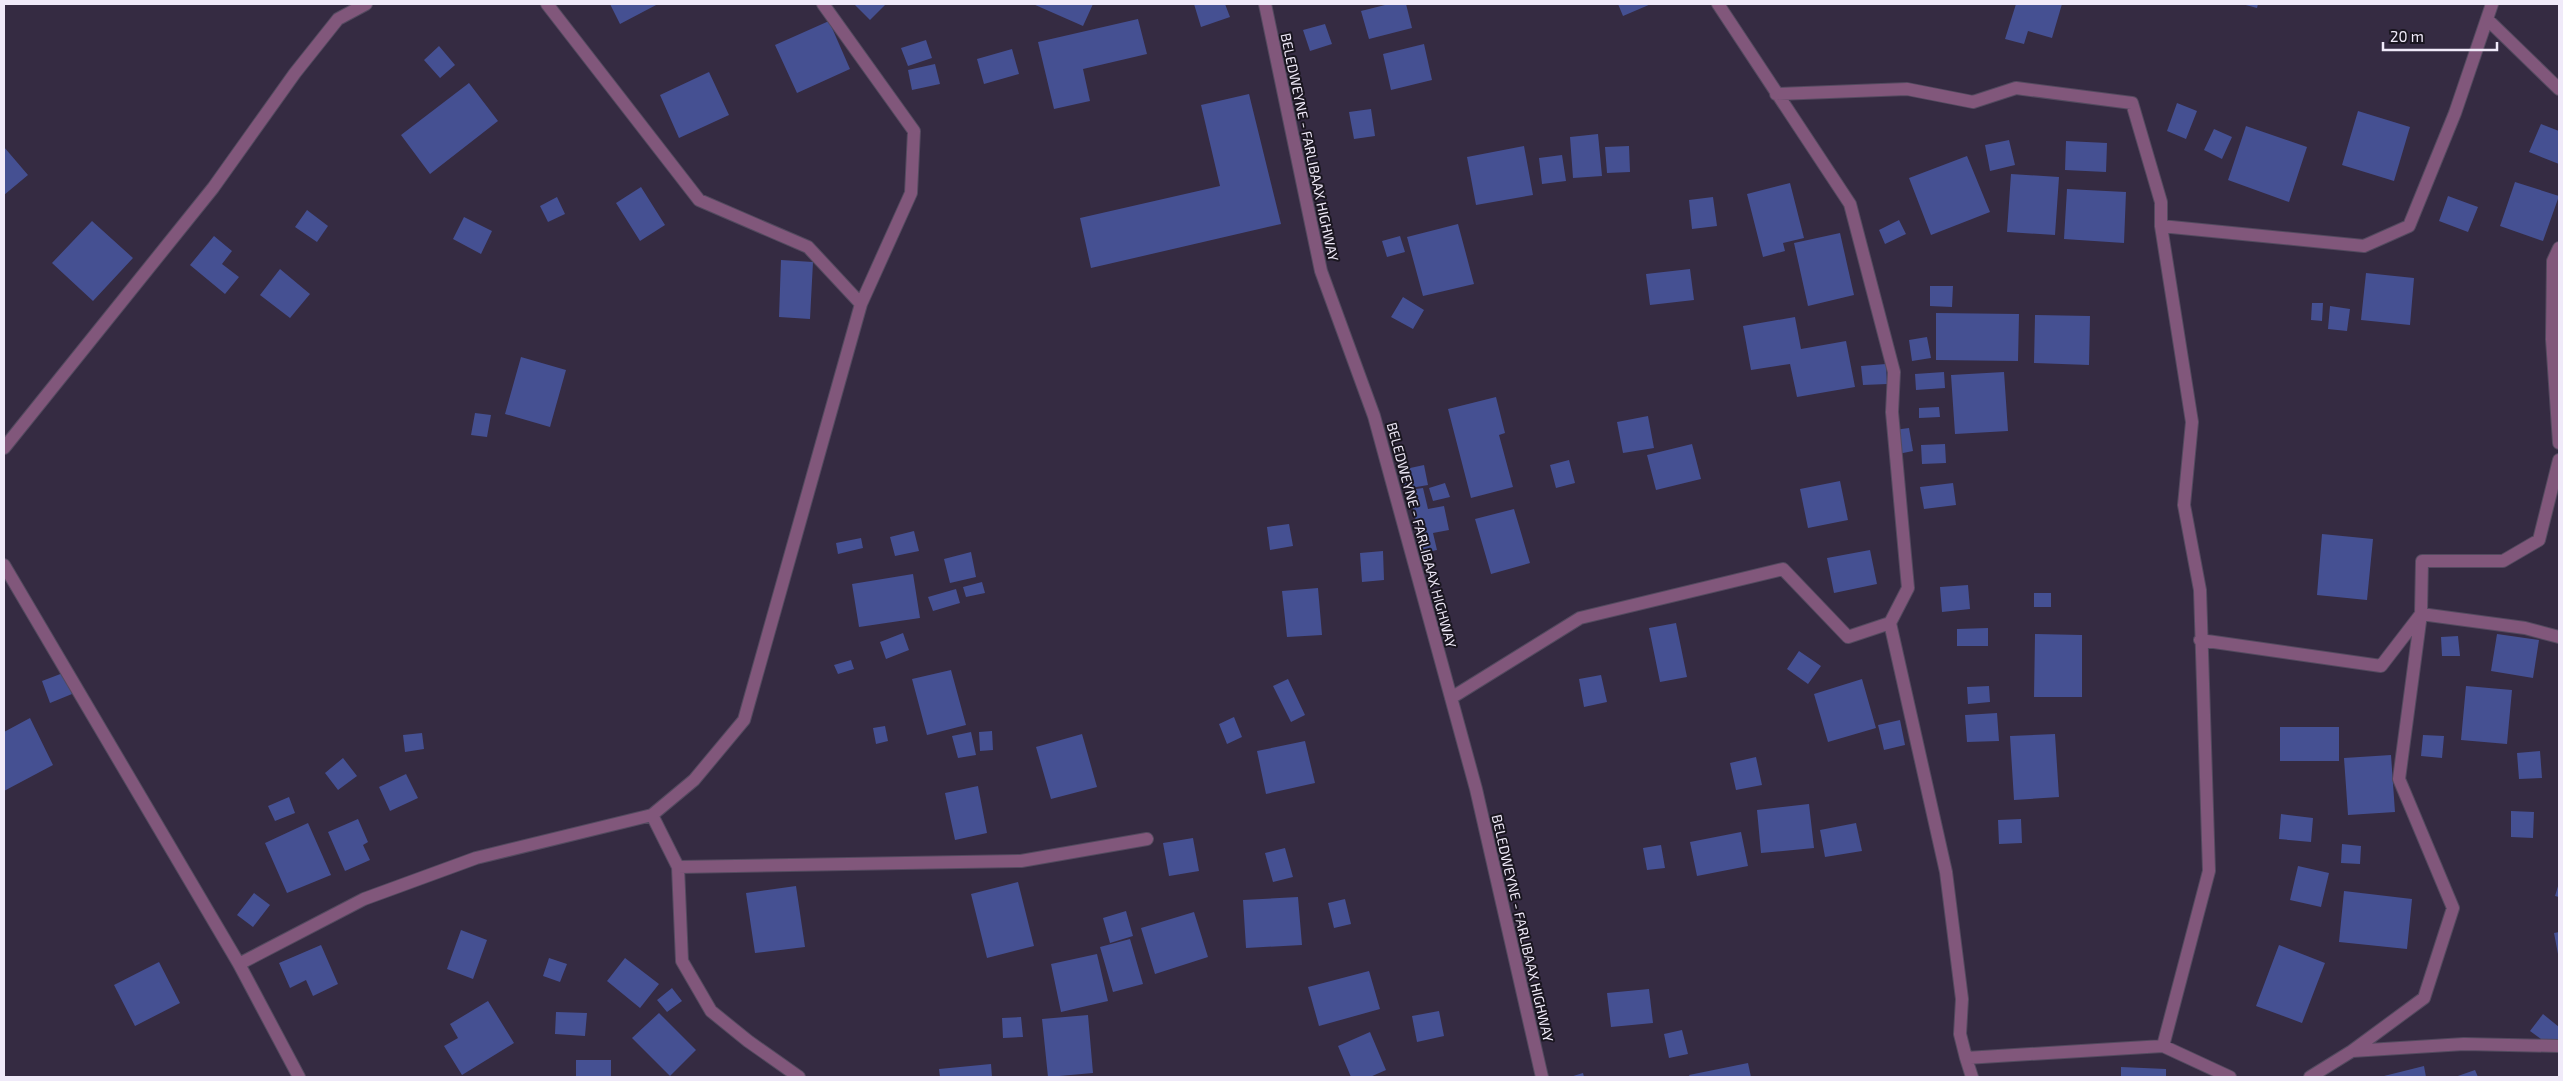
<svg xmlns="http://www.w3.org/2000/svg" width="2563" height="1081" viewBox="0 0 2563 1081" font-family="'Exo 2',sans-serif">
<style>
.building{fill:#455092}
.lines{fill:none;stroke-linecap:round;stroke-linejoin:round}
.minor-casing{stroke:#534a5f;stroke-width:14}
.minor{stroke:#81577b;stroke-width:12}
.labels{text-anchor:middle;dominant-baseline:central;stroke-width:4;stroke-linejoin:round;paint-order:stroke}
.street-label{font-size:14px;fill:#f0eaf9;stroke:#1a1620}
</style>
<rect width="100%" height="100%" fill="#352b42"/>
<path class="building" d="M610 4H658L620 24Z
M854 4H886L870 20Z
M1033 4H1093L1083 26Z
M1194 4H1225L1230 17 1201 27Z
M1389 4H1406L1412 28 1369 39 1361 11Z
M1618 4H1651L1623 16Z
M2016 4H2062L2052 38 2028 31 2024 44 2005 39Z
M2242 4H2258L2257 8Z
M1138 19 1147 54 1083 69 1090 101 1054 109 1038 42Z
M829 21 850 69 797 93 775 45Z
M1325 24 1332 44 1310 51 1303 30Z
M926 40 932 58 908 66 901 48Z
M1424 44 1432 80 1391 90 1383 54Z
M439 46 455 65 440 78 424 60Z
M1012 49 1019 74 984 84 977 59Z
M935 64 940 84 912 90 908 70Z
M709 72 729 115 679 138 660 95Z
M469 83 498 121 430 174 401 135Z
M1249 94 1281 224 1091 268 1080 218 1220 186 1201 105Z
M2177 103 2197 111 2186 139 2167 131Z
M1371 109 1375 136 1354 139 1349 112Z
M2358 111 2410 127 2394 181 2342 165Z
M2541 124 2559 131V164L2529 152Z
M2246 126 2307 147 2289 202 2228 180Z
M2214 129 2232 137 2222 159 2204 150Z
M1598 134 1602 176 1573 178 1570 137Z
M2009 140 2015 165 1990 171 1985 145Z
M2066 141 2107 143 2106 172 2065 170Z
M1524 146 1533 195 1476 205 1467 157Z
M1629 146 1630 172 1607 173 1605 147Z
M4 147 28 175 4 195Z
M1562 155 1566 181 1542 184 1539 158Z
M1967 156 1990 212 1931 235 1909 178Z
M2011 174 2059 177 2055 235 2007 232Z
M2515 182 2559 196 2543 241 2500 226Z
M1790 183 1804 238 1783 243 1785 251 1763 257 1747 194Z
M641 187 665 225 640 241 616 203Z
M2067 189 2126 192 2124 243 2064 239Z
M2448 196 2478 207 2468 232 2439 221Z
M557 197 565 214 548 222 540 206Z
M1713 197 1717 226 1692 229 1689 200Z
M307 210 328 226 317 242 295 227Z
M464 217 492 231 481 254 453 239Z
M1899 220 1906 234 1885 244 1879 230Z
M92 221 133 258 93 301 52 263Z
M1458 224 1474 284 1423 296 1407 237Z
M1840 233 1854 295 1808 306 1794 243Z
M214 236 232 251 222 264 239 277 225 294 190 265Z
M1400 236 1405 252 1387 257 1382 241Z
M781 260 813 262 810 319 779 317Z
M280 269 310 294 290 318 260 295Z
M1690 269 1694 300 1650 305 1646 274Z
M2366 273 2414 278 2410 325 2361 320Z
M1930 286H1953L1952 307 1930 306Z
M1403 297 1424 310 1413 329 1391 317Z
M2312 303H2323L2322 321 2311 320Z
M2330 306 2350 309 2347 331 2328 329Z
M1936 313 2019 314 2018 361 1936 360Z
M2035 315 2090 316 2089 365 2034 363Z
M1795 317 1801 349 1846 341 1855 387 1797 397 1790 364 1751 370 1743 326Z
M1927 337 1931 358 1912 361 1909 340Z
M521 357 566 370 550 427 505 414Z
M1886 364 1887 384 1863 385 1861 366Z
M1944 372 1945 388 1916 390 1915 374Z
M2004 372 2008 431 1955 434 1951 375Z
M1496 397 1505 433 1499 435 1513 487 1471 498 1448 409Z
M1939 407 1940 417 1919 418V408Z
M475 413 491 415 487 437 471 435Z
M1648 416 1654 448 1623 453 1617 422Z
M1909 428 1913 451 1898 454 1894 430Z
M1692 444 1701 479 1656 490 1647 455Z
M1945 444 1946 463 1922 464 1921 445Z
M1569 460 1575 483 1556 488 1550 465Z
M1424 465 1428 485 1405 489 1401 470Z
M1840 481 1848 520 1808 528 1800 489Z
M1445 483 1450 497 1433 501 1429 488Z
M1953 483 1956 505 1924 509 1920 487Z
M1423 488 1428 509 1444 506 1449 530 1433 533 1437 550 1423 553 1409 490Z
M1514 509 1530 563 1491 574 1475 519Z
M1289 524 1293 546 1270 550 1267 527Z
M914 531 919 551 895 556 890 537Z
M2322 534 2373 539 2367 600 2317 595Z
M861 538 863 548 838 554 836 543Z
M1870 550 1877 584 1834 593 1827 558Z
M1383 551 1384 580 1362 582 1360 553Z
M971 552 976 577 950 583 944 559Z
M913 574 920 618 859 627 852 584Z
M982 582 985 593 966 597 963 587Z
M1968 585 1970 609 1942 612 1940 587Z
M1318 588 1322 635 1287 637 1282 591Z
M956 589 960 603 933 611 928 597Z
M2034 593H2051V607H2034Z
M1676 623 1687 677 1660 682 1649 628Z
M1988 628V646H1957V629Z
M903 633 909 650 886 659 880 642Z
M2035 634 2082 635V697H2034Z
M2497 634 2539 640 2533 678 2491 671Z
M2458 636 2460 656H2442L2441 637Z
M1799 651 1821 666 1808 684 1787 669Z
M851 660 854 669 838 674 834 665Z
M951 670 966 725 927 735 912 679Z
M63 673 72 694 50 703 42 681Z
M1601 675 1607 702 1584 707 1579 679Z
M1288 679 1305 715 1291 722 1273 686Z
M1862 679 1876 728 1828 742 1814 694Z
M1989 686 1990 702 1968 704 1967 687Z
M2466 686 2512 690 2507 744 2461 740Z
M1997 713 1999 741 1967 742 1965 715Z
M1234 717 1242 737 1227 744 1219 724Z
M30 718 53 765 4 791V732Z
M1900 720 1905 745 1884 750 1878 725Z
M885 726 888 741 876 744 873 728Z
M2280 727H2339V761H2280Z
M992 731 993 750 980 751 979 732Z
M971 732 976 755 958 758 952 736Z
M422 733 424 749 405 752 403 735Z
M1082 734 1097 787 1051 799 1036 747Z
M2055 734 2059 797 2014 800 2010 736Z
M2423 735 2444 736 2442 758 2421 756Z
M1305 741 1315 783 1266 794 1257 751Z
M2540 751 2542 778 2519 779 2517 753Z
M2391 755 2395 812 2348 815 2344 758Z
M1756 757 1762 785 1736 790 1730 763Z
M343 758 357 776 338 790 325 773Z
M406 774 418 798 390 811 379 787Z
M978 786 987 833 955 840 945 793Z
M289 797 295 813 275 821 268 806Z
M1809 804 1814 848 1761 853 1757 810Z
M2511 811 2534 812 2533 838 2511 837Z
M2281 814 2313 818 2311 842 2279 839Z
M358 819 368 842 363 845 370 860 345 871 328 832Z
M2021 819 2022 843 1999 844 1998 820Z
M308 823 331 875 287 893 265 843Z
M1856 823 1862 851 1825 857 1820 830Z
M1741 832 1748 866 1697 876 1690 842Z
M1193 838 1199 871 1169 876 1163 843Z
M2342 844 2361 846 2360 864 2341 863Z
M1661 845 1665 868 1647 870 1643 848Z
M1285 848 1293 877 1273 882 1265 853Z
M2298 866 2329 873 2321 907 2290 900Z
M1018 882 1034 946 987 958 971 894Z
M2559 883V897L2555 896Z
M796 886 805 947 755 953 746 893Z
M2344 891 2412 899 2407 949 2339 942Z
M254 893 270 905 253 927 237 915Z
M1298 897 1302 945 1246 948 1243 900Z
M1345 899 1351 924 1334 928 1328 903Z
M1126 911 1133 936 1110 943 1103 918Z
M1194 912 1208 957 1155 974 1141 928Z
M461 930 487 940 473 979 447 969Z
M2559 932V954H2558L2554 933Z
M1130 939 1143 984 1113 992 1100 947Z
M321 945 338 984 313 996 306 980 290 988 279 963Z
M2279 945 2325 963 2302 1023 2256 1006Z
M1097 954 1108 1001 1061 1012 1051 964Z
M549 958 567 964 560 982 543 976Z
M625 958 659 984 640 1008 607 981Z
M159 962 180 1003 135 1026 114 985Z
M1369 971 1380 1009 1319 1026 1308 987Z
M672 988 682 1001 667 1012 657 1000Z
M1649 989 1653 1023 1611 1027 1607 993Z
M488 1001 514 1043 462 1075 444 1046 458 1038 450 1024Z
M1439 1011 1444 1036 1417 1042 1412 1016Z
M556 1012 587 1013 585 1036 555 1034Z
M659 1013 696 1050 670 1076 632 1038Z
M2543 1014 2559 1027V1038L2552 1047 2530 1031Z
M1088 1015 1093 1073 1048 1077 1042 1019Z
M1021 1017 1023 1037 1003 1038 1002 1018Z
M1682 1030 1688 1054 1669 1058 1664 1034Z
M1370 1032 1386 1070 1370 1077H1351L1338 1046Z
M576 1060H611V1077H576Z
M1748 1063 1751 1077H1690L1689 1075Z
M991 1064 992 1077H940L939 1069Z
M2424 1066 2426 1077H2384V1076Z
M2121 1067 2166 1069V1077H2121Z
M2475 1070 2478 1077H2455Z
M1583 1073 1584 1077H1570Z"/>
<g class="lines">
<g class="minor-casing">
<path id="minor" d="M547 4 699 200 808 247 861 304
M1265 4 1321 271 1374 416 1476 789 1542 1077
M2488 20 2559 89
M1776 94 1907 89 1973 102 2016 88 2132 103 2161 202V226L2364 246 2409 226 2455 113 2492 4
M2161 226 2192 422 2184 505 2200 590 2209 871 2163 1046
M2559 248 2553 261 2552 339 2559 443
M4 448 213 188 295 73 338 19 366 4
M4 565 239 964 299 1077
M1890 623 1946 872 1962 999 1960 1034 1966 1058 2163 1046 2230 1077
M2200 640 2381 666 2421 614 2525 628 2559 637
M1451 698 1580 618 1783 569 1848 637 1890 623 1908 588 1892 412 1894 372 1850 204 1718 4
M652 815 678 867 682 961 711 1011 748 1041 799 1077
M678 867 1021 861 1147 839
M239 964 364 899 476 858 652 815 694 780 744 720 861 304 911 193 914 131 823 4
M2352 1051 2424 998 2453 908 2399 779 2421 614 2422 561H2503L2539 540 2559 460
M1966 1058 1972 1077
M2310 1077 2352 1051 2464 1044 2559 1046"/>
</g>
<use href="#minor" class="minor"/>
</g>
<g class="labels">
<g class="street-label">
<text transform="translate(1310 147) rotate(78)">BELEDWEYNE - FARLIBAAX HIGHWAY</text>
<text transform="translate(1422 535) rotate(75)">BELEDWEYNE - FARLIBAAX HIGHWAY</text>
<text transform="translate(1523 928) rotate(77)">BELEDWEYNE - FARLIBAAX HIGHWAY</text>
</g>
</g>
<rect width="2563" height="1081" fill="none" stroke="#f0eaf9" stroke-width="10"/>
<path d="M2383 42v8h114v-8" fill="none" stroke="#f0eaf9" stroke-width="2.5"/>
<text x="2390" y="42" font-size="15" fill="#f0eaf9" stroke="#1a1620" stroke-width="4" paint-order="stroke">20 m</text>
</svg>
